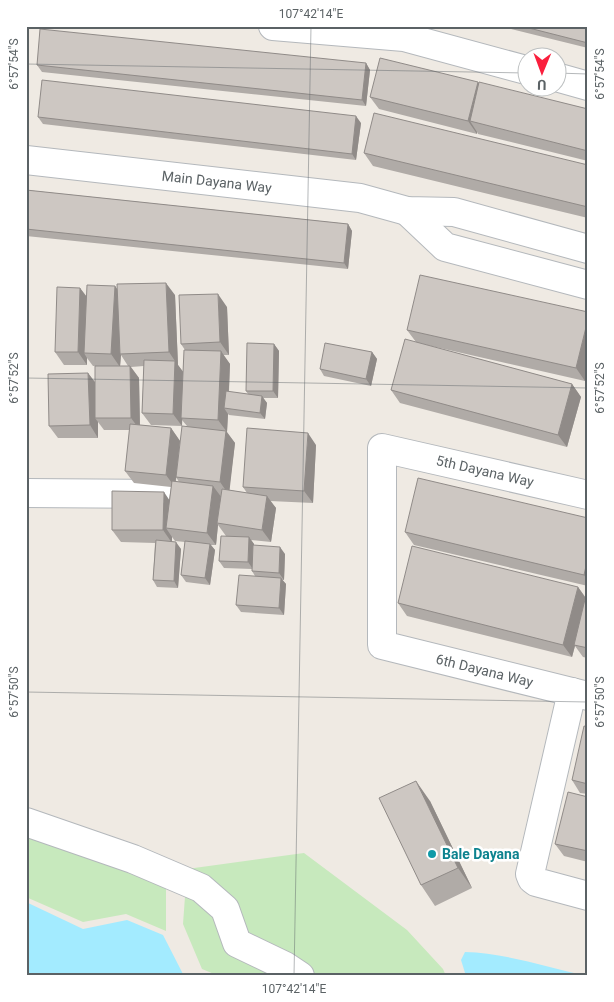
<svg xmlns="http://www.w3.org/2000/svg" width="614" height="1002" viewBox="0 0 614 1002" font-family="Roboto,sans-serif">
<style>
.green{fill:#c7e9bd}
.water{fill:#a3ebff}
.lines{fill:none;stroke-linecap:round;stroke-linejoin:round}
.minor-casing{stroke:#b4b8bc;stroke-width:30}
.minor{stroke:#fff;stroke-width:28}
.wall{fill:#b0aba7;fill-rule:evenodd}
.shaded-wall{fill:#908b88}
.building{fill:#cdc7c2;stroke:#908b88}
.ticks{fill:none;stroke:#5b6265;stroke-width:1;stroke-opacity:0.45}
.culture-dot{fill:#0f9aa8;stroke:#fff;stroke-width:2}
.labels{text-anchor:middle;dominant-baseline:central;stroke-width:5;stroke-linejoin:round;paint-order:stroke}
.street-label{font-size:14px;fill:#5b6265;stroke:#fff}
.culture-label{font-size:14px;font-weight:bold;fill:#0d838f;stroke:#fff;text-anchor:start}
.neatline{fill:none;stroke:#5b6265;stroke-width:2}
.ticks-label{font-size:12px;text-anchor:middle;fill:#5b6265}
</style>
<rect width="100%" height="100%" fill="#efeae3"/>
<path class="green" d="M26 832 166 879V931L126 914 83 922 26 897Z
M304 853 407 930 443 969 446 976H219L202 969 183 924 187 869Z"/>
<path class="water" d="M26 902 83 929 127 920 163 935 184 976H26Z
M465 952C505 953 547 967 587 976H466L461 960Z"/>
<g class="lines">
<g class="minor-casing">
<g id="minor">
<path d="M273 26 404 37 526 70"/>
<path d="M556 77 588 86"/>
<path id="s1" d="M26 160 360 198 407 211 454 212 588 249"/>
<path d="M407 211 445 247 588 285"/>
<path d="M26 493 166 494"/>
<path id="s2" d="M588 495 382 448V645L588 696"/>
<path d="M572 692 530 874 532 879 536 882 588 896"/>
<path d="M26 822 133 859 201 888 225 909 237 943 285 966 300 976"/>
</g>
</g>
<use href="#minor" class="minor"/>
</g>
<path class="wall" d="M499 26H588V48Z
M366 63 370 70 366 106 42 72 37 65Z
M479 84 588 109V161L478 134 477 132V134L379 109 370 97Z
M38 117 361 123 356 160 43 124Z
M364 153 588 165V218L373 166Z
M26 190 348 224 352 231 348 269 26 236Z
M115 286 118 290 175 295 178 365 183 372 185 350 181 344 227 307 229 355H223L230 364 229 392 248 394 246 391 274 344 279 351 278 398H263L267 403 265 419 229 415 228 414 227 432 235 443 229 490 247 493 243 487 316 445 313 503 270 501 276 508 271 542 251 540 254 544V546L285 554 284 580H282L286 584 284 615 241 612 236 605 255 576 252 571V569L224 568 219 561 226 536 218 525 216 545H211L215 550 210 585 186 582 181 575 185 542 175 541 172 537V542L181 549 178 588 157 587 153 580 155 543 121 542 112 530 169 500 171 487 134 483 125 471 130 430H104L98 422V438H58L49 426 88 373 95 382V366H93L87 358V365H64L55 352 80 288 87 297ZM121 355 128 366H120ZM144 366 142 413 151 425 182 426V420L187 426 176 477 179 482 176 481 180 441 171 428 140 425 139 378 131 367Z
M588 312V371L585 381 418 343 572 384 581 397 567 447 400 403 391 390 416 342 407 330Z
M372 352 377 359 371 386 324 376 320 369Z
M588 518V586L414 545 405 532Z
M578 587 586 598 588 591V658L583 657 575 646 572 657 407 616 398 603Z
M588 727V794L580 793 572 780Z
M588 797V862L564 856 555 844Z
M430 801 472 888 435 906 421 885Z"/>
<path class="shaded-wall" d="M366 63 370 70 366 106 362 100Z
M478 82 486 95 470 121 477 132V134L468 121Z
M356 116 361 123 356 160 352 154Z
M348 224 352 231 348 269 344 263Z
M166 283 175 295 178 365 184 373 182 426 173 414 175 361 169 352Z
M115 286 123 298 120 354 121 355 120 367 111 354Z
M80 288 89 300 84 353 87 358V365L78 352Z
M218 294 227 307 229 355 220 342Z
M588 319V371L585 381 576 368Z
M274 344 279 351 278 398 273 391Z
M221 351 230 364 228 409 224 408 228 414 227 432 218 420Z
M372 352 377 359 371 386 366 379Z
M130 366 139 378 140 430 131 418Z
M88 373 97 385 95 418 98 422V438L90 425Z
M572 384 581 397 567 447 558 435Z
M262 396 267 403 265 419 260 413Z
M171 428 180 441 175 487 166 475Z
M226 431 235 443 229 495 220 482Z
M308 433 316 445 313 503 304 491Z
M26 452 27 453V474L26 473Z
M213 486 222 498 217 523 218 525 216 545 207 533Z
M164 492 172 504 166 528 172 537V543L163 530Z
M267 496 276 508 271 542 262 530Z
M249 537 254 544 253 569 248 562Z
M176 542 181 549 178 588 174 581Z
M210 544 215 550 210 585 205 578Z
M280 547 285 554 284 580 279 573Z
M588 557V581L584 575Z
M281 578 286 584 284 615 279 608Z
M578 587 587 600 572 657 563 645Z
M416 781 430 801 472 888 458 868Z"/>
<path class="building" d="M521 26H588V43Z
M40 29 366 63 362 100 37 65Z
M380 58 478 82 468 121 370 97Z
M42 80 356 116 352 154 38 117Z
M479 82 588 109V151L470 121Z
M374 113 588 165V207L364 153Z
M26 190 348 224 344 263 26 229Z
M420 275 588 312V319L576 368 407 330Z
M166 283 169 352 120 354 117 284Z
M87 285 115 286 111 354 84 353Z
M57 287 80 288 78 352H55Z
M218 294 220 342 181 344 179 295Z
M405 339 572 384 558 435 391 390Z
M247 343 274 344 273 391H246Z
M325 343 372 352 366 379 320 369Z
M184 350 221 351 218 420 181 418Z
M144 360 175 361 173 414 142 413Z
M95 366H130L131 418H95Z
M88 373 90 425 49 426 48 374Z
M226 391 262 396 260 413 224 408Z
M130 424 171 428 166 475 125 471Z
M182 426 226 431 220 482 176 477Z
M247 428 308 433 304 491 243 487Z
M418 478 588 518V557L584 575 405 532Z
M172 481 213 486 207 533 166 528Z
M222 489 267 496 262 530 217 523Z
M112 491 164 492 163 530H112Z
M221 536 249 537 248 562 219 561Z
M156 540 176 542 174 581 153 580Z
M185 541 210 544 205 578 181 575Z
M253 545 280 547 279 573 252 571Z
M412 546 578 587 563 645 398 603Z
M239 575 281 578 279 608 236 605Z
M587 591H588V648L574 645Z
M584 726 588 727V784L572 780Z
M416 781 458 868 421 885 379 798Z
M568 792 588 797V851L555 844Z"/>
<path class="ticks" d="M26 64 526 73M556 73 588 74M26 378 588 388M26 692 588 702M294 976 311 26"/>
<circle class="culture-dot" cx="432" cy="854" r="5"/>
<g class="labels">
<g class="street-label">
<text stroke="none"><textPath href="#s1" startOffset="192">Main Dayana Way</textPath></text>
<text transform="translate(485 471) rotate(13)">5th Dayana Way</text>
<text stroke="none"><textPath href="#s2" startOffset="514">6th Dayana Way</textPath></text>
</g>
<g class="culture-label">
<text x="442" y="854">Bale Dayana</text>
</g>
</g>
<rect width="614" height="1002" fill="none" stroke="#ffffff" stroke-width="55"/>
<g transform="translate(542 72) rotate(181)"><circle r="24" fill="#ffffff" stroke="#bdc0c1"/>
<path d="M0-4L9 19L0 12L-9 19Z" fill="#fa1f3d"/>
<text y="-8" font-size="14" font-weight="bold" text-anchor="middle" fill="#5b6265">U</text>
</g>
<rect x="28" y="28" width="558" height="946" class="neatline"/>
<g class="ticks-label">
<text x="311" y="18">107°42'14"E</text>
<text transform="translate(14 64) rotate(-90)" y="4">6°57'54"S</text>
<text transform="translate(600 74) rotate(-90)" y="4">6°57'54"S</text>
<text transform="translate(14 378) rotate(-90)" y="4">6°57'52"S</text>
<text transform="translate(600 388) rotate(-90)" y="4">6°57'52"S</text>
<text transform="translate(14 692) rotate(-90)" y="4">6°57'50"S</text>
<text transform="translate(600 702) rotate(-90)" y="4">6°57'50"S</text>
<text x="294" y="993">107°42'14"E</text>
</g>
</svg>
